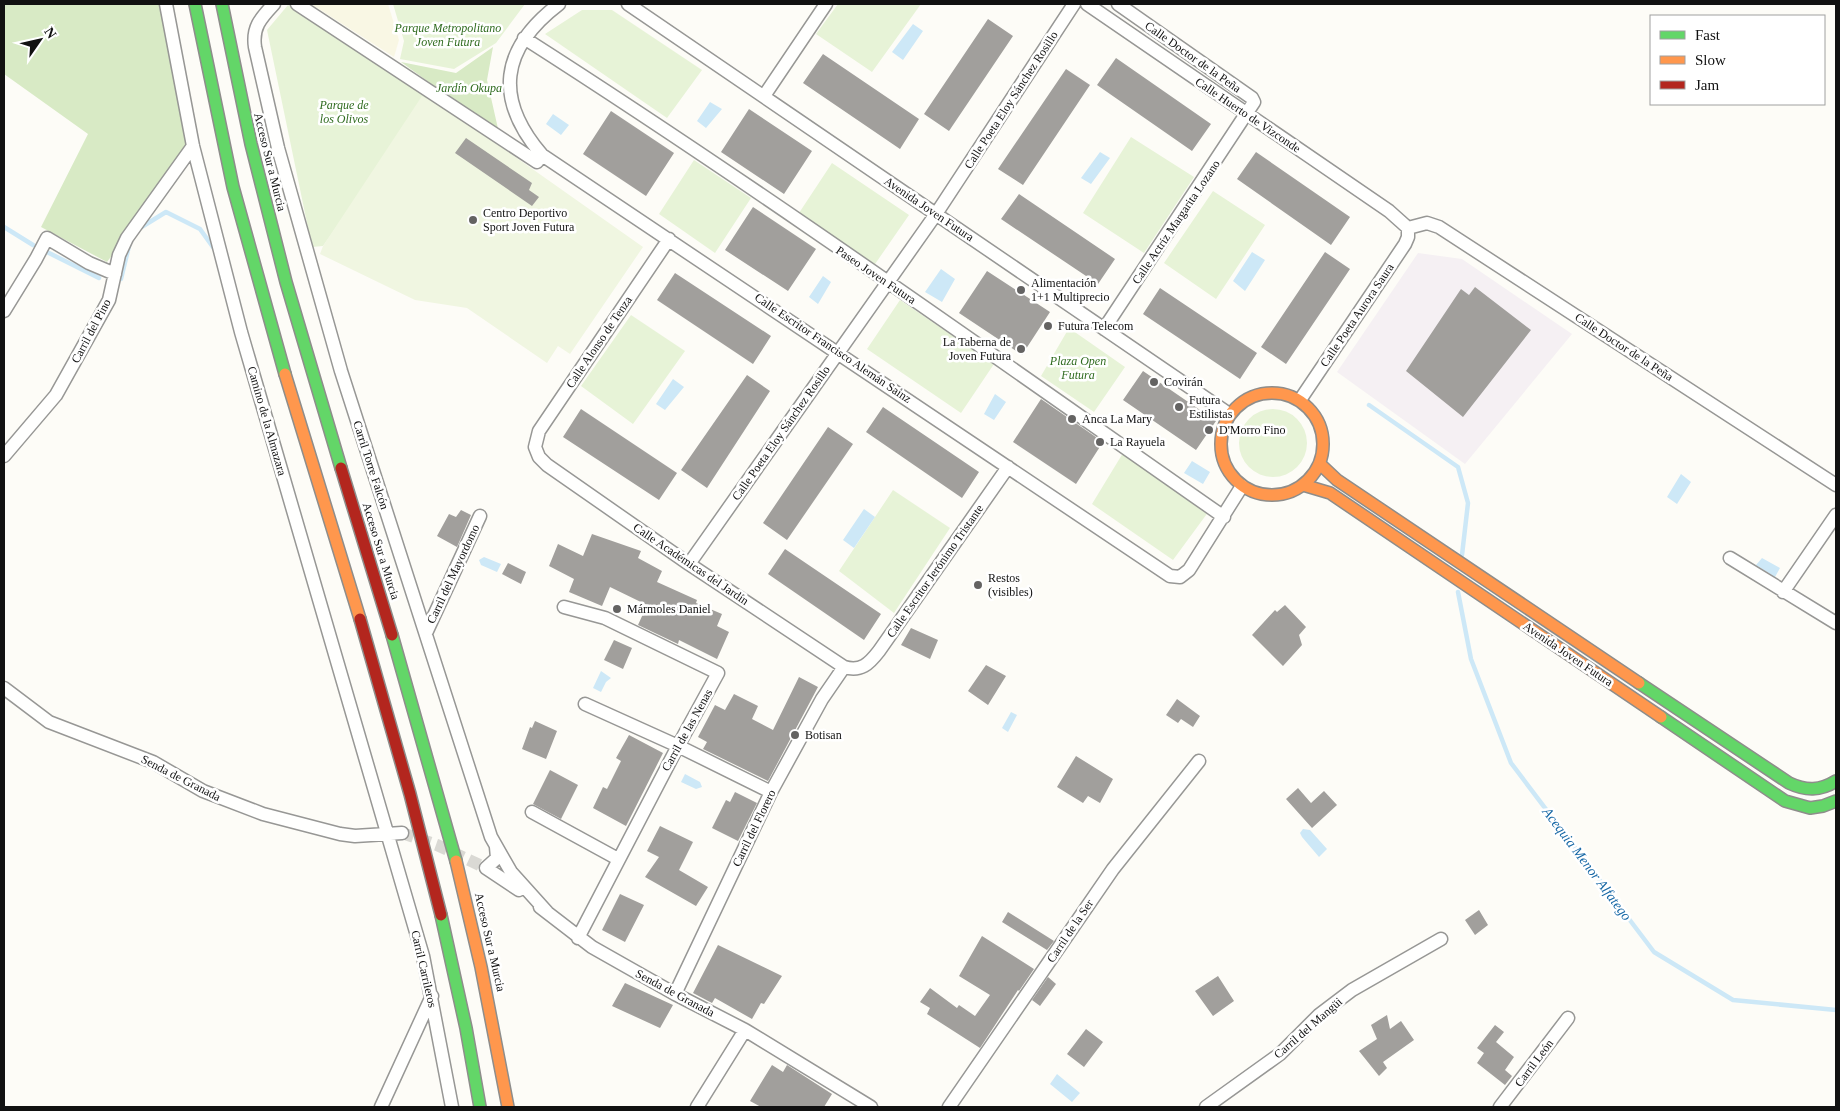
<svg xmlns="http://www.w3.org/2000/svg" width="1840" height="1111" viewBox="0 0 1840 1111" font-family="Georgia,serif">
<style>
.industrial{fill:#f5f0f3}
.farmland{fill:#f9f7e4}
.green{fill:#e7f3d7}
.forest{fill:#d8eac5}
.pitch{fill:#f0f6e1}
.water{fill:#cde8f7}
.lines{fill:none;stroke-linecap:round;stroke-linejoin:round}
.stream{stroke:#cde8f7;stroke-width:4.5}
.building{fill:#a19f9c}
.street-tunnel{stroke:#dad9d4;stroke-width:12;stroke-dasharray:12 6;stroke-linecap:butt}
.street-casing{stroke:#979795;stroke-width:15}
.fast-casing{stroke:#8e8d8b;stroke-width:14}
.slow-casing{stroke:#8e8d8b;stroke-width:14}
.jam-casing{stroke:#8e8d8b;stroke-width:14}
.street{stroke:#fffffe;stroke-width:12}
.fast{stroke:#63d668;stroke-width:11}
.slow{stroke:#ff974d;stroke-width:11}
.jam{stroke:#b3261e;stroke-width:11}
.poi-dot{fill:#646362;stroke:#fff;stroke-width:2}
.labels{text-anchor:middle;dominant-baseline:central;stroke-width:5;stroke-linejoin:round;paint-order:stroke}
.park-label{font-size:12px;font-style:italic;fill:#2f6b1f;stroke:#fff}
.street-label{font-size:12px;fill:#111;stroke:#fff}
.poi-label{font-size:12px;fill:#111;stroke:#fff;text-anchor:start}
.water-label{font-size:14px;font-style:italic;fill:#1768a6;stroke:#fff}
</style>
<rect width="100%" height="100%" fill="#fdfcf7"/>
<path class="industrial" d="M1418 253 1462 259 1572 334 1465 464 1337 372Z"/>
<path class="farmland" d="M311 4H388L399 40 394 57Z"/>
<path class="green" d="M393 4H525L496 43 454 69 400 59 404 41Z
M838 4H921L872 72 816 34Z
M288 5 429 96 323 246 312 247 267 30Z
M582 10H612L702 70 667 118 545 34Z
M1131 137 1194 177 1144 253 1083 213Z
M694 160 751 198 715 253 659 214Z
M832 163 909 215 873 267 799 213Z
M1213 191 1265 225 1216 299 1164 263Z
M900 300 994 364 961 413 867 349Z
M631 315 685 351 633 424 581 386Z
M1069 328 1125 367 1094 412 1041 376Z
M1239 443a34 34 0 1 1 68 0a34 34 0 1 1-68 0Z
M1123 453 1209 511 1173 560 1092 504Z
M893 490 950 528 894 613 839 571Z"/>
<path class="forest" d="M4 4H166L193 146 107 262 41 227 88 134 4 74Z
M493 47 487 80 499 133 401 62 456 73Z"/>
<path class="pitch" d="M422 96 427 99 429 96 643 247 570 354 558 346 547 363 467 308 415 300 320 254 323 246Z"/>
<path class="water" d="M913 24 923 31 903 60 892 52Z
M710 102 722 109 706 128 697 121Z
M553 114 569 125 561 135 546 124Z
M1100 152 1110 158 1091 184 1081 178Z
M1252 252 1265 260 1245 291 1233 281Z
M941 269 955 279 942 302 925 292Z
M823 276 831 282 818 304 809 297Z
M673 379 684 387 665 410 656 404Z
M995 394 1006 402 994 420 984 414Z
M1192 461 1210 472 1203 484 1184 473Z
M1681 474 1691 482 1677 504 1667 497Z
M864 509 875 517 854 548 843 540Z
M484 557 501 564 497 572 481 565 479 560Z
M1762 558 1780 568 1775 577 1756 565Z
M601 671 611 678 606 682 601 692 593 688Z
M1011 712 1017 715 1008 732 1002 728Z
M685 774 700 782 702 787 696 789 681 782Z
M1303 829 1310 830 1327 849 1319 857 1302 837 1300 833Z
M1057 1074 1080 1093 1072 1102 1050 1084Z"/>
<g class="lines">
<path class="stream" d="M4 227 33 245
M140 228 166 212 200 229 215 250
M45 251 99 278
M121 279 129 246
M1369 405 1458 467 1468 503 1462 555
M1458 592 1471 659 1511 763 1654 952 1733 1000 1836 1010"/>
</g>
<path class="building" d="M988 19 1013 36 949 131 924 114Z
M823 54 919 119 900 149 803 83Z
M1116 58 1211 124 1192 151 1097 85Z
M1066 69 1090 85 1023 185 998 169Z
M749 109 812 151 784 194 721 152Z
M611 111 674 153 646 196 583 154Z
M466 138 532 183 529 190 539 197 532 206 455 153Z
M1256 152 1350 217 1331 245 1237 179Z
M1019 194 1115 259 1098 284 1001 219Z
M753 207 816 249 788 291 725 250Z
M1325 252 1350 269 1286 364 1261 347Z
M987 271 1050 312 1022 355 959 313Z
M675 273 771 336 753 364 657 300Z
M1475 287 1531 330 1463 417 1406 371 1461 289 1469 295Z
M1160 288 1257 353 1240 379 1143 314Z
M1143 371 1216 421 1196 450 1123 400Z
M747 375 770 391 707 488 681 470Z
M1041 399 1103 442 1076 484 1013 442Z
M883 407 979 472 962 498 866 432Z
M581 409 677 473 659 500 563 437Z
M828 427 853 444 787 540 763 523Z
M461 510 471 515 457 547 437 536 449 514 456 517Z
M592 534 641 551 638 558 662 571 657 582 697 600 696 603 722 614 717 626 729 632 717 659 679 640 678 644 638 625 647 605 610 587 602 606 569 592 574 579 549 566 558 544 583 556Z
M785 549 881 614 864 640 768 574Z
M508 563 526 572 521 584 502 574Z
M1285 605 1306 627 1299 635 1302 645 1283 666 1252 635 1275 610 1277 612Z
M911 628 938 640 930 659 901 645Z
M614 640 632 648 623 669 604 660Z
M986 665 1006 676 988 705 968 691Z
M799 677 818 687 768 781 703 749 707 742 698 737 715 705 725 710 734 694 758 706 752 719 773 730Z
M1177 699 1200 716 1193 727 1181 719 1178 723 1166 715Z
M535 721 557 731 546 759 522 749 530 727 532 728Z
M629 735 663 753 626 826 593 808 603 787 607 789 621 761 616 758Z
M1076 756 1113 779 1100 803 1088 796 1083 803 1057 787Z
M550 770 578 785 561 819 533 804Z
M1298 788 1311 803 1324 791 1337 805 1312 828 1286 799Z
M735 792 757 803 738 841 712 828 726 800 730 802Z
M660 826 693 842 679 870 708 887 696 906 645 877 659 857 647 851Z
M620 894 644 905 625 942 602 930Z
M1479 910 1488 925 1475 935 1465 920Z
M1008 912 1054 941 1047 950 1002 922Z
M982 936 1034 969 1019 991 1018 990 980 1048 927 1014 930 1008 920 1002 930 988 957 1008 959 1005 975 1016 990 995 959 976Z
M718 945 782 976 764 1004 761 1003 752 1019 715 998 712 1003 693 993Z
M1218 976 1234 1001 1213 1016 1195 991Z
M1048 977 1056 984 1040 1006 1032 1000Z
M625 983 673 1005 660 1028 612 1006Z
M1387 1015 1390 1029 1401 1021 1414 1040 1383 1062 1387 1068 1379 1076 1359 1051 1377 1039 1371 1025Z
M1495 1025 1504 1032 1496 1042 1514 1057 1505 1070 1512 1076 1505 1085 1477 1063 1484 1053 1477 1048Z
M1086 1029 1103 1042 1084 1067 1067 1054Z
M772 1065 783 1072 787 1065 832 1094 824 1107H761L750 1101Z"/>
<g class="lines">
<path class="street-tunnel" d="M402 833 437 845 486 868"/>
<g class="street-casing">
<path id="street" d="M166 4 193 146 241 332 423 956 452 1107
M274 4C261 18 252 27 255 47L278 148 341 371 491 837 511 872 547 912
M297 4 537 162 542 155
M559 4C500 49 494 99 542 155L1170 576 1180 577 1189 570 1242 486
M628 4 1229 414
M1087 4 1389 211 1408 228
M524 38C762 190 992 355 1224 517
M764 96 826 4
M1408 228 1427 223 1439 227 1836 485
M669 239 539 431 535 447 539 457 547 465 689 564 844 667C861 672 869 664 879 651L1008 467
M4 311 36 259 47 238 89 263 115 274
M1104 329 1254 102 1252 98 1118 4
M1300 400 1405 244 1408 237V228
M4 456 56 395 109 300 119 255 127 238 193 146
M1730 558 1836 623
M689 564 936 214 1074 4
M1783 592 1836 515
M564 607 605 618 718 673 678 746 578 938
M426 633 480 516
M4 688 49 722 153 762 203 791 263 814 340 834 355 836 402 833
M585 704 678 746 771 792
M532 812 618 859
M496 847 497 858 486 868 519 890
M540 907 592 947 675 994 745 1030 871 1107
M675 994 771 792 822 699 844 667
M381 1107 432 996
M697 1107 745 1030
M949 1107 1113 869 1199 761
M1206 1107 1280 1054 1319 1015 1352 990 1441 939
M1500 1107 1568 1018"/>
</g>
<g class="fast-casing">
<path id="fast" d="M195 4 233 187 285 374
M222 4 251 144 286 282 341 468
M392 635 456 861
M1639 683 1789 783C1806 791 1820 791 1836 781
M1661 717 1785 801 1810 808 1823 806 1836 801
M441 915 466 1028 480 1107"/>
</g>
<g class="slow-casing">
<path id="slow" d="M285 374 360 619
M1221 444a51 51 0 1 1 102 0a51 51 0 1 1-102 0Z
M1320 464 1337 480 1639 683
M1303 485 1330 493 1661 717
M456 861 481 967 508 1107"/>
</g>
<g class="jam-casing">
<path id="jam" d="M341 468 392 635
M360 619 410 794 441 915"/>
</g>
<use href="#street" class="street"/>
<use href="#fast" class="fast"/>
<use href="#slow" class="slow"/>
<use href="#jam" class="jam"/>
</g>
<g class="poi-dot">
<circle cx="473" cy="220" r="5"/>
<circle cx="1021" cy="290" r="5"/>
<circle cx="1048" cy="326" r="5"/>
<circle cx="1021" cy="349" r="5"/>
<circle cx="1154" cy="382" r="5"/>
<circle cx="1179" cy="407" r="5"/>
<circle cx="1072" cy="419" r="5"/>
<circle cx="1209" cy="430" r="5"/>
<circle cx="1100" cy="442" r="5"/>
<circle cx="978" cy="585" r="5"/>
<circle cx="617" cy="609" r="5"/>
<circle cx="795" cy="735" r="5"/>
</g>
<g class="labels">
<g class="park-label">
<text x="448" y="28">Parque Metropolitano<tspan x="448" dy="14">Joven Futura</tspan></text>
<text x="469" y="88">Jardín Okupa</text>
<text x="344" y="105">Parque de<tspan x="344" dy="14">los Olivos</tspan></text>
<text x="1078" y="361">Plaza Open<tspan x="1078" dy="14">Futura</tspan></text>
</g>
<g class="street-label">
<text transform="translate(1193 57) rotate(35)">Calle Doctor de la Peña</text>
<text transform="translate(1011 100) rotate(-57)">Calle Poeta Eloy Sánchez Rosillo</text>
<text transform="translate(1248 115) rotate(34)">Calle Huerto de Vizconde</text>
<text transform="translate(270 162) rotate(76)">Acceso Sur a Murcia</text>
<text transform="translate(929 209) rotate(34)">Avenida Joven Futura</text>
<text transform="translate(1176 222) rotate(-56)">Calle Actriz Margarita Lozano</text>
<text transform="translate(876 275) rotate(34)">Paseo Joven Futura</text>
<text transform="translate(1357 315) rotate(-56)">Calle Poeta Aurora Saura</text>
<text transform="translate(91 331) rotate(-62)">Carril del Pino</text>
<text transform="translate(599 342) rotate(-56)">Calle Alonso de Tenza</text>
<text transform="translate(1624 347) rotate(33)">Calle Doctor de la Peña</text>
<text transform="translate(833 348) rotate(34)">Calle Escritor Francisco Alemán Sainz</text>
<text transform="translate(267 421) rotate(74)">Camino de la Almazara</text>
<text transform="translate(781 433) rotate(-55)">Calle Poeta Eloy Sánchez Rosillo</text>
<text transform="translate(371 465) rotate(72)">Carril Torre Falcón</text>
<text transform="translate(381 551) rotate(73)">Acceso Sur a Murcia</text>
<text transform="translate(691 564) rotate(34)">Calle Académicas del Jardín</text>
<text transform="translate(935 571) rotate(-55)">Calle Escritor Jerónimo Tristante</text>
<text transform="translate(453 574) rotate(-65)">Carril del Mayordomo</text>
<text transform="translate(1568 654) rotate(34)">Avenida Joven Futura</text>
<text transform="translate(687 730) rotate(-61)">Carril de las Nenas</text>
<text transform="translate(181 778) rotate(27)">Senda de Granada</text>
<text transform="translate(754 828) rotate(-64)">Carril del Florero</text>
<text transform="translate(1070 931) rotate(-56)">Carril de la Ser</text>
<text transform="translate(490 942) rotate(77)">Acceso Sur a Murcia</text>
<text transform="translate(424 969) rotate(77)">Carril Carrileros</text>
<text transform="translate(675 993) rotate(28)">Senda de Granada</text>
<text transform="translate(1308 1028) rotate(-41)">Carril del Mangüi</text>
<text transform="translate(1534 1063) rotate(-53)">Carril León</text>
</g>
<g class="poi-label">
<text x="483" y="213">Centro Deportivo<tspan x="483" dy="14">Sport Joven Futura</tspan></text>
<text x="1031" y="283">Alimentación<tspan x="1031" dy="14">1+1 Multiprecio</tspan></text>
<text x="1058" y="326">Futura Telecom</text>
<text x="1011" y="342" text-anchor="end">La Taberna de<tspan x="1011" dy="14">Joven Futura</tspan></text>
<text x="1164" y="382">Covirán</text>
<text x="1189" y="400">Futura<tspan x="1189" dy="14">Estilistas</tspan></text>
<text x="1082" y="419">Anca La Mary</text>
<text x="1219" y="430">D'Morro Fino</text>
<text x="1110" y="442">La Rayuela</text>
<text x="988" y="578">Restos<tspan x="988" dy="14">(visibles)</tspan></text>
<text x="627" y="609">Mármoles Daniel</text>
<text x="805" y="735">Botisan</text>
</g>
<g class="water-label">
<text transform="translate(1587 864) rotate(53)">Acequia Menor Alfatego</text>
</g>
</g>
<rect width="1840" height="1111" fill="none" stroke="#111111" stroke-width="10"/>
<rect x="1650" y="15" width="175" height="90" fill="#ffffff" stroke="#a0a0a0"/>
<rect x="1660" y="31" width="25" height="8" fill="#63d668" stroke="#a0a0a0"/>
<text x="1695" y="40" font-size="15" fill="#111111">Fast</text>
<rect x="1660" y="56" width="25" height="8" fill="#ff974d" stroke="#a0a0a0"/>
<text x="1695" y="65" font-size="15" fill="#111111">Slow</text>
<rect x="1660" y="81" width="25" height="8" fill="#b3261e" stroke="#a0a0a0"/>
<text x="1695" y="90" font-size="15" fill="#111111">Jam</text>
<g transform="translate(40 40) rotate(56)" stroke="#ffffff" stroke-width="4" paint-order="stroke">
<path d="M0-4L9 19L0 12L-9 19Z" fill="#111111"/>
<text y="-8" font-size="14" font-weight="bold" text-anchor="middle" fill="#111111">N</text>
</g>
</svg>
